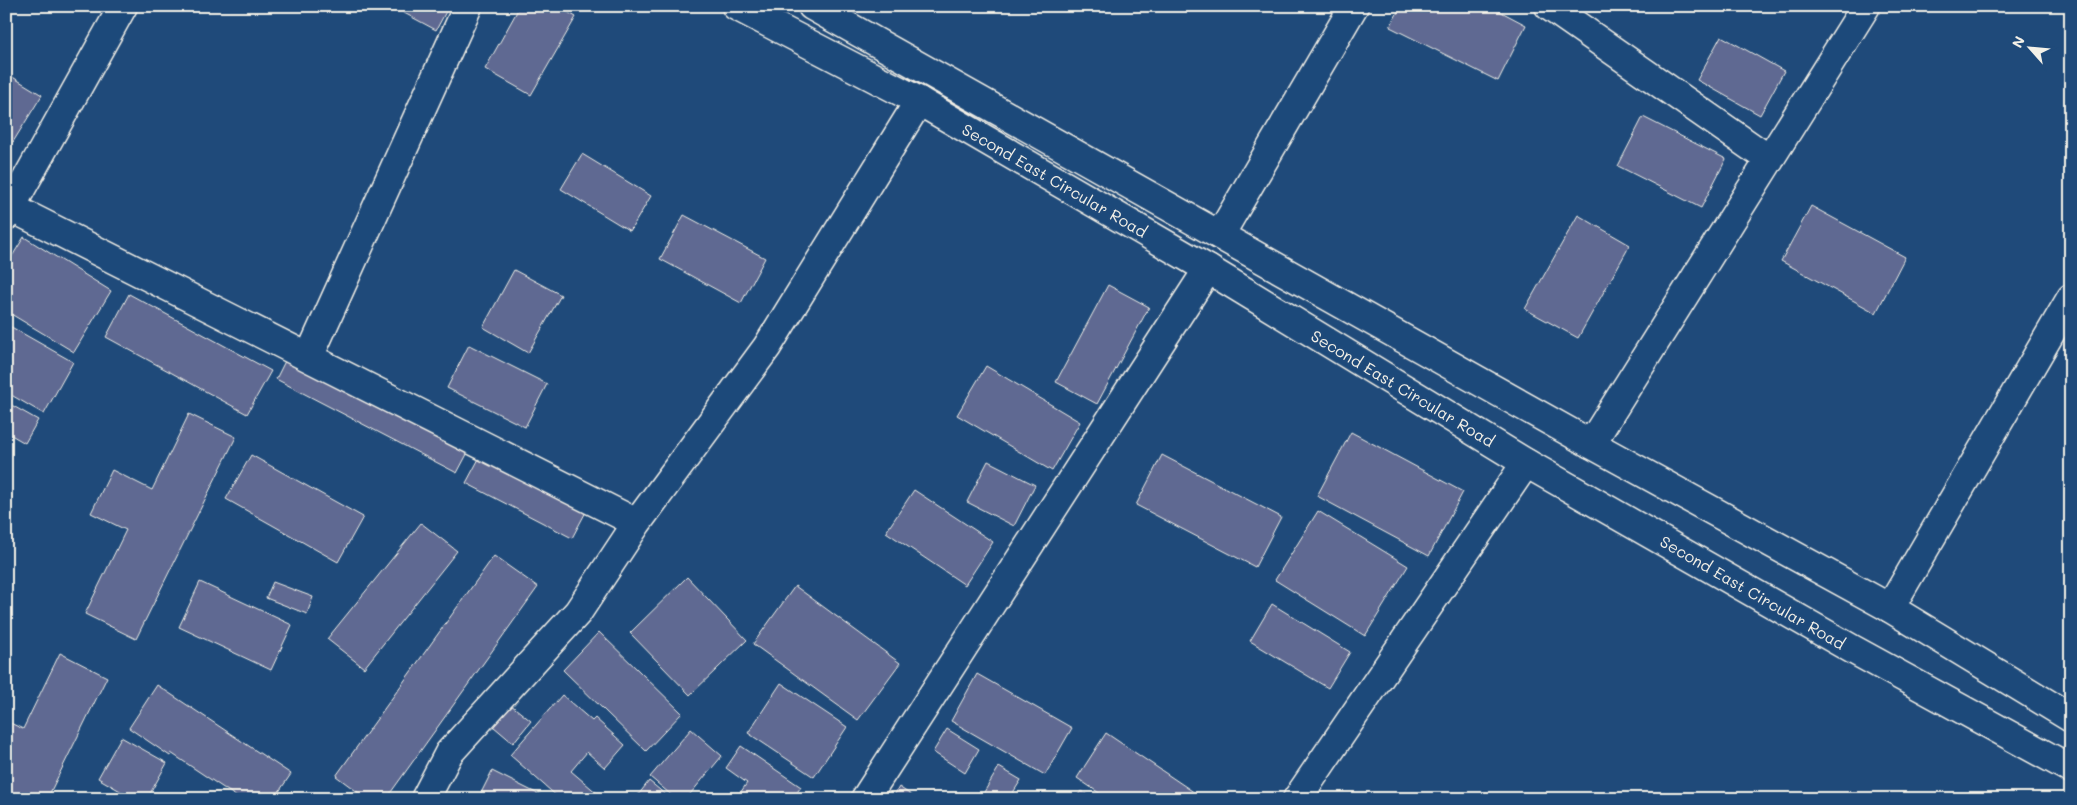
<svg xmlns="http://www.w3.org/2000/svg" width="2077" height="805" viewBox="0 0 2077 805" font-family="Mali,sans-serif">
<style>
.building{fill:#5e6992;stroke:#f4f1e8}
.lines{fill:none;stroke-linecap:round;stroke-linejoin:round}
.street-casing{stroke:#f4f1e8;stroke-width:31}
.secondary-casing{stroke:#f4f1e8;stroke-width:31}
.street{stroke:#1f4a7a;stroke-width:28}
.secondary{stroke:#1f4a7a;stroke-width:28}
.labels{text-anchor:middle;dominant-baseline:central;stroke-width:5;stroke-linejoin:round;paint-order:stroke}
.street-label{font-size:16px;fill:#f4f1e8;stroke:#1f4a7a}
</style>
<rect width="100%" height="100%" fill="#1f4a7a"/>
<filter id="ink" filterUnits="userSpaceOnUse"><feTurbulence type="fractalNoise" baseFrequency=".02" numOctaves="2"/><feDisplacementMap in="SourceGraphic" scale="10" xChannelSelector="R" yChannelSelector="G"/><feConvolveMatrix kernelMatrix="1 2 1 2 8 2 1 2 1" color-interpolation-filters="sRGB"/></filter>
<g filter="url(#ink)">
<path class="building" d="M391 6H449L436 30Z
M520 6H557L576 17 531 95 485 69Z
M1401 6H1490L1526 25 1498 81 1390 27Z
M1721 36 1784 71 1760 115 1697 80Z
M6 73 42 95 13 142 6 138Z
M1643 117 1726 159 1701 208 1618 166Z
M582 154 651 196 630 231 561 189Z
M1811 206 1905 257 1876 313 1781 261Z
M684 215 765 258 741 303 660 259Z
M1578 215 1630 245 1578 338 1525 309Z
M24 237 111 291 74 352 6 311V266Z
M514 270 561 295 528 353 483 327Z
M1108 285 1149 307 1097 404 1056 382Z
M129 294 271 371 247 414 106 337Z
M6 324 73 362 44 414 6 392Z
M469 345 547 384 525 427 447 388Z
M292 347 474 441 457 473 276 379Z
M986 366 1080 422 1052 471 957 415Z
M6 402 38 420 25 443 6 432Z
M189 414 236 437 136 639 85 614 126 530 91 513 112 470 152 490Z
M1351 432 1463 492 1429 556 1317 496Z
M489 440 595 495 572 538 466 483Z
M251 455 363 517 338 562 226 499Z
M1162 455 1281 517 1255 567 1136 505Z
M988 461 1035 485 1014 526 967 502Z
M914 490 993 542 965 585 886 532Z
M1318 511 1408 566 1365 636 1275 580Z
M421 523 457 551 364 668 327 639Z
M494 556 538 587 386 799H367L336 776Z
M687 577 747 640 690 695 630 633Z
M200 582 292 625 271 670 179 627Z
M273 582 313 597 307 614 266 598Z
M795 586 900 663 858 720 753 644Z
M1272 604 1350 652 1328 688 1250 641Z
M599 632 682 713 646 751 563 670Z
M60 653 107 677 47 799H6V721L23 729Z
M977 674 1072 728 1045 775 951 721Z
M781 683 847 727 814 777 748 733Z
M157 685 291 774 274 799H240L171 753 170 756 129 728Z
M562 695 592 721 595 718 625 745 605 768 587 752 571 771 598 794 593 799H560L510 755Z
M505 700 531 721 513 743 487 721Z
M691 729 722 756 686 799H676L650 777Z
M947 729 979 749 965 773 933 752Z
M1106 733 1204 799H1108L1077 778Z
M121 737 167 763 147 799H134L98 778Z
M741 746 801 787 792 799H736L747 783 726 768Z
M999 767 1021 780 1009 799H980Z
M492 771 542 796 541 799H478Z
M649 781 671 799H635Z
M899 787 917 799H892Z
M1081 791 1093 799H1075Z"/>
<g class="lines">
<g class="street-casing">
<path id="street" d="M1549 6 1770 160
M6 205 637 523
M6 216 123 6
M1220 235 1354 6
M309 357 468 6
M1591 444 1866 6
M1890 608 2071 298
M425 799 449 753 578 612 637 523 767 347 919 101
M865 799 1208 269
M1297 799 1526 463"/>
</g>
<g class="secondary-casing">
<path id="secondary" d="M736 6 919 101 1208 269 1526 463 1852 649 2071 769
M812 6 1591 444 1890 608 2071 718"/>
</g>
<use href="#street" class="street"/>
<use href="#secondary" class="secondary"/>
</g>
</g>
<g class="labels">
<g class="street-label">
<text transform="translate(1055 180) rotate(30)">Second East Circular Road</text>
<text transform="translate(1403 388) rotate(31)">Second East Circular Road</text>
<text transform="translate(1753 592) rotate(30)">Second East Circular Road</text>
</g>
</g>
<rect width="2077" height="805" fill="none" stroke="#1f4a7a" stroke-width="25"/>
<rect x="12" y="12" width="2052" height="780" fill="none" stroke="#f4f1e8" stroke-width="2" filter="url(#ink)"/>
<g transform="translate(2030 48) rotate(297)" stroke="#1f4a7a" stroke-width="4" paint-order="stroke">
<path d="M0-4L9 19L0 12L-9 19Z" fill="#f4f1e8"/>
<text y="-8" font-size="14" font-weight="bold" text-anchor="middle" fill="#f4f1e8">N</text>
</g>
</svg>
